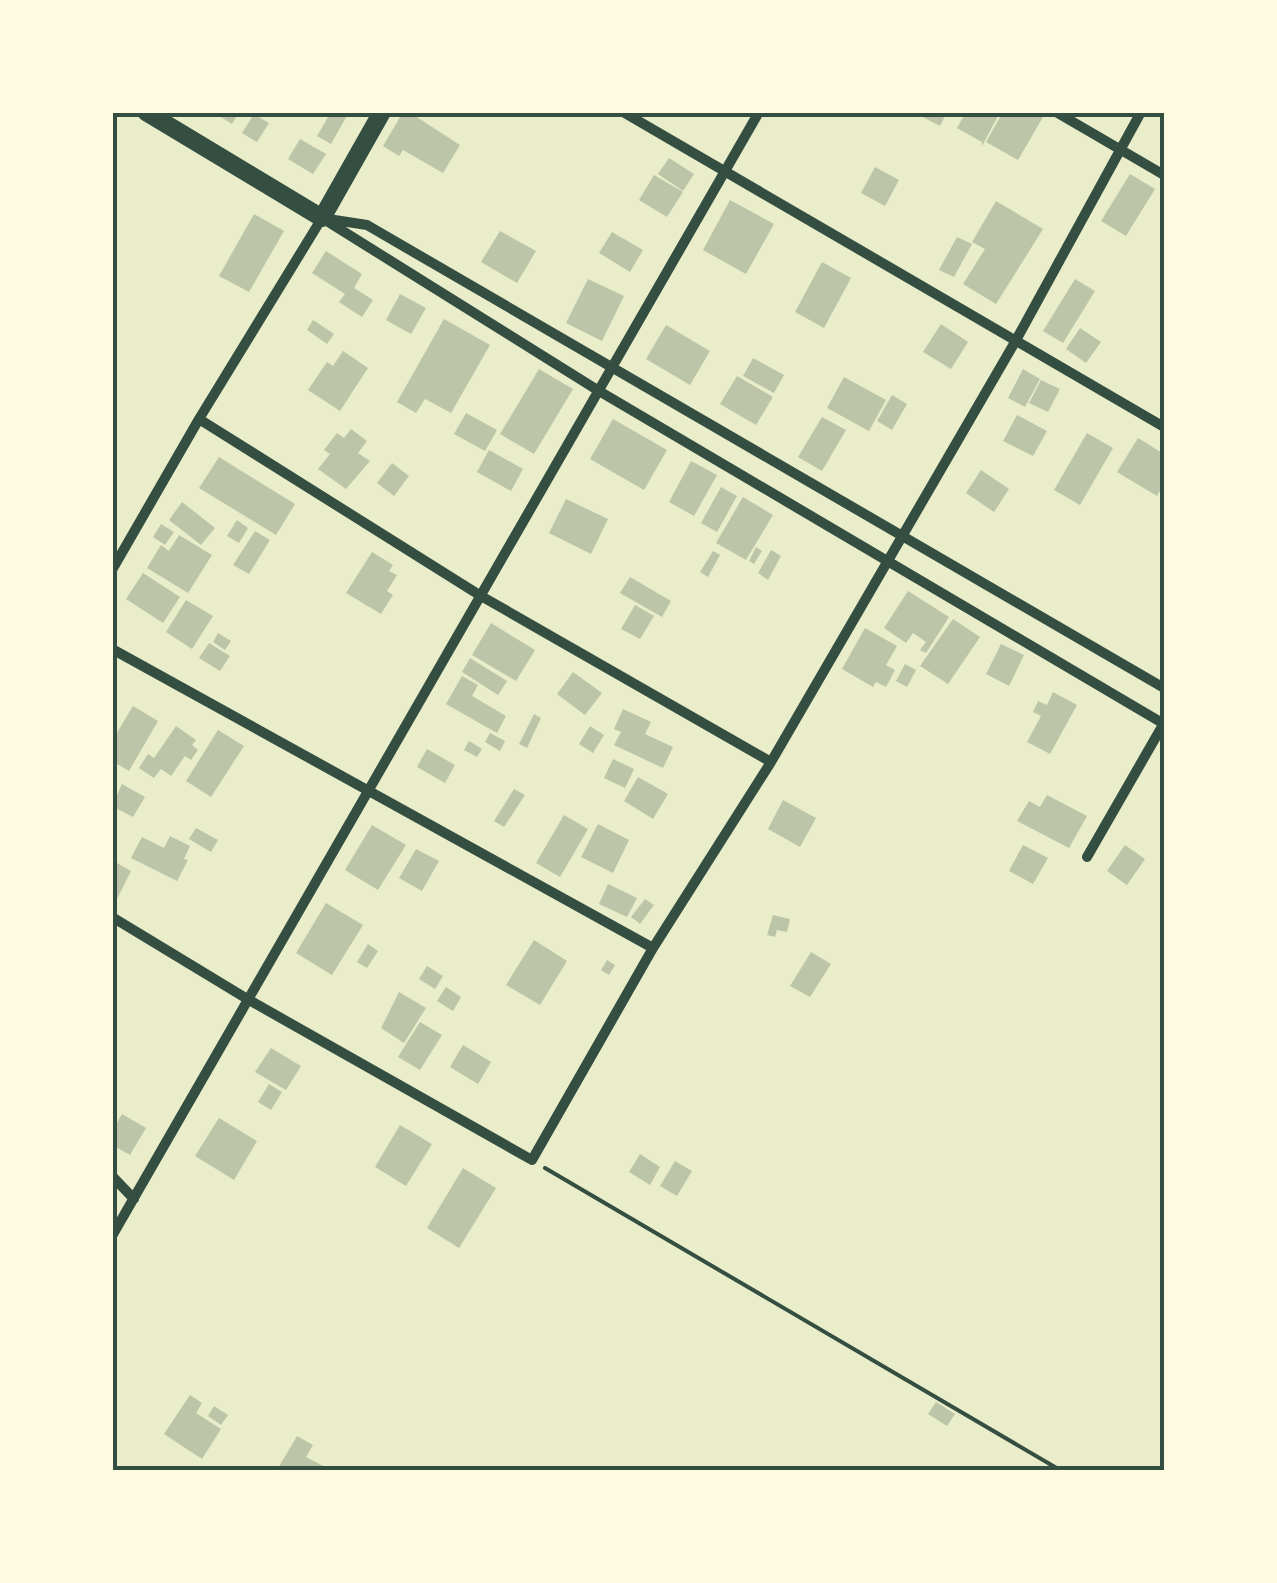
<svg xmlns="http://www.w3.org/2000/svg" width="1277" height="1583" viewBox="0 0 1277 1583" font-family="Literata,serif">
<style>
.building{fill:#bcc5a7}
.lines{fill:none;stroke-linecap:round;stroke-linejoin:round}
.path{stroke:#344e41;stroke-width:4}
.minor{stroke:#344e41;stroke-width:10}
.secondary{stroke:#344e41;stroke-width:18}
.neatline{fill:none;stroke:#344e41;stroke-width:4}
</style>
<rect width="100%" height="100%" fill="#e9edc9"/>
<path class="building" d="M213 112H239L232 124Z
M331 112H349L331 144 317 136Z
M403 112H409L460 145 443 173 403 150 399 156 383 146Z
M913 112H947L940 126Z
M966 112H1000L982 146V142L957 128Z
M1003 112H1035L1043 117 1018 160 986 142Z
M254 114 269 123 257 142 242 133Z
M300 139 326 154 313 174 288 159Z
M669 158 694 174 683 191 658 174Z
M875 167 899 180 885 206 861 193Z
M1130 174 1155 189 1126 236 1101 221Z
M654 175 683 192 667 217 639 200Z
M730 200 774 224 746 274 703 250Z
M996 201 1043 229 996 304 963 284 985 249 972 242Z
M254 214 284 231 249 292 219 276Z
M500 231 536 251 517 283 481 262Z
M612 232 643 250 630 272 599 253Z
M957 237 972 244 954 277 939 270Z
M326 251 362 274 354 288 373 300 362 317 339 302 345 294 312 273Z
M822 262 851 278 824 328 795 312Z
M588 279 624 296 602 341 566 323Z
M1075 279 1095 291 1063 343 1043 331Z
M400 294 426 308 411 334 386 320Z
M444 319 490 345 451 413 425 399 416 413 397 402Z
M313 320 334 334 327 344 307 330Z
M941 324 968 342 951 369 923 352Z
M666 325 710 351 690 385 646 359Z
M1080 328 1101 342 1086 363 1066 349Z
M343 351 368 368 340 411 308 390 327 362 333 366Z
M753 358 784 375 774 393 743 376Z
M539 369 573 389 534 454 500 434Z
M1023 369 1040 379 1025 407 1008 398Z
M737 376 773 397 756 425 720 404Z
M844 377 886 400 869 431 827 408Z
M1041 380 1060 389 1048 412 1029 403Z
M892 395 907 404 892 430 877 421Z
M466 413 497 430 485 451 454 434Z
M1017 415 1047 431 1033 456 1003 441Z
M822 417 846 430 822 471 798 457Z
M613 419 667 450 644 490 590 459Z
M351 429 367 441 358 453 370 461 346 489 318 469 330 454 324 450 337 433 344 438Z
M1087 433 1113 448 1080 505 1054 490Z
M1138 438 1164 454V484L1157 496 1117 472Z
M489 450 523 469 511 491 477 472Z
M219 457 295 504 276 535 199 488Z
M691 461 717 475 694 516 669 502Z
M392 463 409 476 394 496 377 483Z
M981 470 1009 489 994 512 966 493Z
M721 487 737 496 717 532 701 523Z
M743 497 773 515 746 560 716 543Z
M566 499 608 519 591 554 549 533Z
M182 502 215 528 201 545 169 520Z
M237 520 248 528 239 543 227 536Z
M161 524 174 532 165 545 153 537Z
M255 531 270 540 249 574 233 565Z
M179 535 212 555 188 593 147 568 161 545 169 551Z
M756 547 762 551 754 564 749 561Z
M771 550 781 556 768 580 758 573Z
M713 551 720 555 708 577 700 572Z
M372 552 393 565 389 571 397 575 387 591 393 595 381 614 346 593Z
M143 573 180 597 163 623 126 599Z
M630 577 671 601 662 617 620 593Z
M908 591 949 617 926 653 920 650 926 642 913 633 906 643 884 628Z
M186 600 213 616 192 649 166 632Z
M635 605 654 616 640 639 621 629Z
M953 619 980 637 948 684 920 666Z
M491 623 535 650 516 681 472 655Z
M865 628 897 646 886 665 895 670 886 687 876 682 873 687 842 669Z
M218 633 231 641 225 650 213 642Z
M209 643 230 656 220 671 199 658Z
M1001 644 1024 655 1009 686 986 674Z
M470 658 507 681 498 695 462 672Z
M905 664 916 670 907 687 896 681Z
M573 672 602 693 585 715 557 694Z
M462 676 478 685 472 696 506 716 497 733 446 704Z
M1053 692 1077 705 1050 754 1027 742 1041 716 1033 712 1038 701 1047 705Z
M133 706 158 721 129 771 112 761V741Z
M623 709 651 722 645 734 673 747 663 768 614 745 621 732 614 729Z
M534 714 541 718 527 748 519 744Z
M176 726 196 740 192 745 198 750 191 760 185 756 171 776 161 769 154 778 139 768 148 754 154 758Z
M590 726 604 735 593 753 579 744Z
M218 730 244 746 211 797 186 781Z
M490 733 505 741 500 751 485 742Z
M469 741 482 749 477 757 464 750Z
M427 749 455 765 445 783 417 767Z
M613 759 634 769 625 788 604 778Z
M638 777 668 794 653 819 624 801Z
M122 784 145 797 133 817 112 806Z
M514 789 525 795 504 827 494 821Z
M1047 795 1087 816 1069 848 1017 821 1029 801 1040 807Z
M783 800 816 818 800 847 768 829Z
M564 815 588 829 560 877 536 863Z
M598 824 629 840 613 873 581 857Z
M372 825 406 845 378 890 345 870Z
M196 828 218 840 211 852 189 839Z
M170 836 190 846 184 859 188 860 177 881 131 858 142 837 164 848Z
M1023 845 1048 858 1033 884 1009 871Z
M1125 845 1145 859 1127 885 1107 871Z
M416 849 439 861 422 891 399 878Z
M117 863 131 871 117 899 112 897V871Z
M608 884 637 898 627 917 599 904Z
M645 899 654 905 640 924 631 917Z
M326 903 363 925 332 975 296 953Z
M773 915 790 919 787 932 777 930 775 937 767 935Z
M534 940 567 961 540 1005 506 985Z
M368 944 378 951 367 968 357 962Z
M811 952 831 964 810 997 790 986Z
M607 960 615 965 609 975 601 970Z
M427 966 443 976 435 989 419 979Z
M446 987 461 997 453 1011 437 1001Z
M399 992 426 1008 404 1043 381 1028Z
M420 1022 442 1035 420 1070 398 1057Z
M463 1045 491 1062 478 1084 450 1067Z
M271 1048 301 1066 286 1090 255 1072Z
M269 1084 282 1092 271 1110 258 1102Z
M122 1114 146 1128 130 1155 112 1145V1131Z
M219 1118 257 1141 234 1180 195 1156Z
M400 1125 432 1144 406 1186 375 1167Z
M640 1154 660 1167 650 1185 629 1172Z
M675 1161 692 1171 677 1196 660 1186Z
M463 1168 496 1188 459 1248 427 1228Z
M190 1395 202 1403 196 1413 221 1429 202 1459 164 1434Z
M936 1402 955 1414 947 1426 928 1414Z
M214 1406 228 1415 221 1425 208 1416Z
M297 1436 313 1445 306 1457 331 1470H277Z"/>
<g class="lines">
<path class="path" d="M545 1168 1060 1470"/>
<path class="minor" d="M623 112 1164 427
M1056 112 1164 175
M322 218 599 391 1164 724
M328 219 367 225 1164 688
M199 419 481 596 771 762
M112 570 199 419 322 218
M112 649 653 948
M1087 857 1164 723
M112 917 249 1000 532 1160 653 948 771 762 1015 342 1141 112
M112 1176 134 1199
M112 1236 759 112"/>
<path class="secondary" d="M146 112 322 218 382 112"/>
</g>
<rect width="1277" height="1583" fill="none" stroke="#fefae0" stroke-width="230"/>
<rect x="115" y="115" width="1047" height="1353" class="neatline"/>
</svg>
